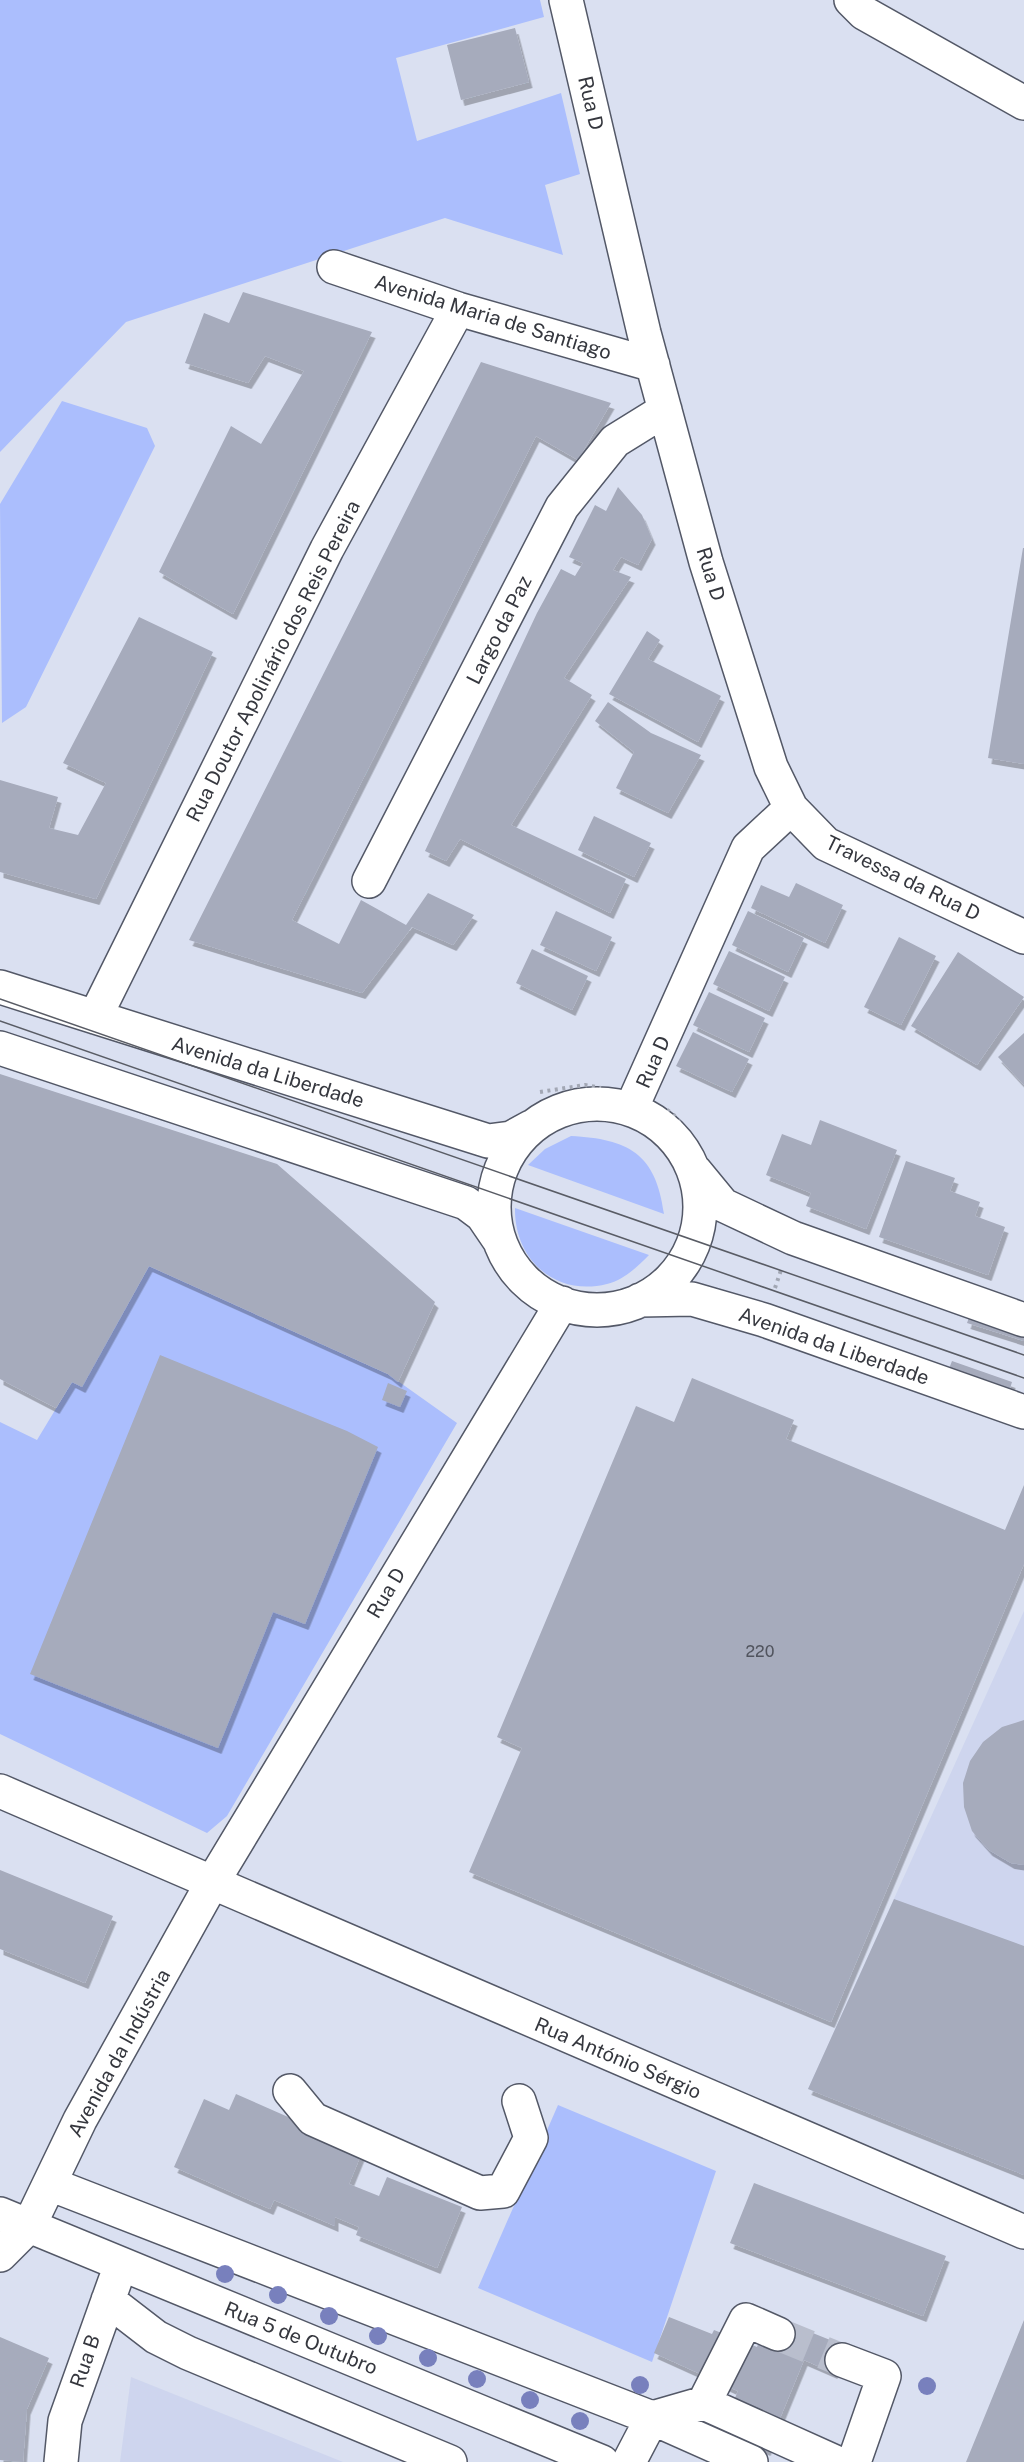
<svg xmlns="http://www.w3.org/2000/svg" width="1024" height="2462" viewBox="0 0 1024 2462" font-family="'Public Sans',sans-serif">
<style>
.built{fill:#ced5ee}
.green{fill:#abbefd}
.building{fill:#a6abbc;filter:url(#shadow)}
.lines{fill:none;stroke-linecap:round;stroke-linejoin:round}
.minor-tunnel{stroke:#b9becd;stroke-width:33;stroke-dasharray:33 16;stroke-linecap:butt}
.minor-casing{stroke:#535867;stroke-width:36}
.major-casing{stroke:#535867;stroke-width:36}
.path{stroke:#a2a7b4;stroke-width:4;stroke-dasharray:3 4.5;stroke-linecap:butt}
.minor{stroke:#fff;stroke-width:33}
.major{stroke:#fff;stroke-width:33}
.tram{stroke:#595c65;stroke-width:1.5}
.tree{fill:#7880bd}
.labels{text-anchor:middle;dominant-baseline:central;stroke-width:4.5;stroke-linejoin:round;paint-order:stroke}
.number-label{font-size:16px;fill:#51545e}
.street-label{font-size:20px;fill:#35373e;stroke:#fff}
</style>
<defs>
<filter id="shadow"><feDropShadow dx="3.5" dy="6" stdDeviation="0" flood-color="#0004"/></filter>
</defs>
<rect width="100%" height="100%" fill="#dae0f1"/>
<path class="built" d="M1024 1611V2175L808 2089Z
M131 2377 343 2462H120Z"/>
<path class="green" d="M0 0H540L544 17 396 58 417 141 561 93 580 174 545 185 563 255 445 218 126 322 0 452Z
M62 401 147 428 155 446 26 707 2 723 0 504Z
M571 1136C628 1139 656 1153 664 1214L528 1165 545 1149Z
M515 1208 649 1255C637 1267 624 1280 607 1284 556 1297 514 1260 515 1208Z
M149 1266 388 1374 457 1423 227 1816 207 1833 0 1734V1422L37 1440 72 1382 82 1386Z
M558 2105 716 2171 652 2362 478 2288Z"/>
<path class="building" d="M515 28 529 82 461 100 447 45Z
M243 292 372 332 233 614 159 572 231 426 261 444 304 371 265 356 248 383 185 363 204 313 229 323Z
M481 362 611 403 578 460 536 436 292 920 339 944 361 900 406 925 428 893 474 915 453 945 412 927 362 993 189 940Z
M618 487 642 515 652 539 638 565 621 557 613 570 631 577 564 678 592 695 511 825 626 879 610 913 460 839 446 861 425 851 537 613 561 569 575 576 583 563 569 557 595 505 606 511Z
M1023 548H1024V764L988 758Z
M139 617 213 652 96 899 0 872V780L58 797 49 828 78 835 106 783 63 763Z
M647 631 660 640 648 659 721 696 698 742 609 694Z
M608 702 651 733 701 755 668 813 616 788 634 752 595 721Z
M594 816 651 843 634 877 578 850Z
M796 883 843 905 825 943 751 908 761 885 789 897Z
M556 911 612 937 596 971 540 945Z
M748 911 804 938 788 972 732 945Z
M899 937 936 956 901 1025 864 1007Z
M532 949 588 976 572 1010 516 983Z
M729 951 785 977 769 1011 713 984Z
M958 952 1024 997 977 1065 911 1026Z
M709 992 765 1018 749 1052 693 1025Z
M693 1032 749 1059 732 1092 676 1066Z
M1024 1033V1085L998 1057Z
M0 1074 277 1164 435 1302 398 1382 388 1374 149 1266 82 1387 72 1382 56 1408 0 1379Z
M820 1120 897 1150 866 1229 806 1206 811 1193 766 1175 782 1134 811 1145Z
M906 1161 955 1178 950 1191 980 1202 975 1216 1005 1227 988 1275 879 1237Z
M971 1312 1024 1329V1341L967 1323Z
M160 1355 347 1431 378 1447 305 1624 273 1612 218 1748 30 1674Z
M952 1361 1012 1382 1008 1395 947 1374Z
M692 1378 794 1420 786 1439 1005 1530 1024 1485V1564L831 2022 469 1872 522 1748 497 1737 636 1406 674 1422Z
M388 1383 407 1391 400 1407 382 1400Z
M1024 1720V1865L1011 1863 989 1850 972 1831 964 1807 963 1783 970 1761 983 1742 1002 1727Z
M0 1870 113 1916 85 1983 0 1949Z
M894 1899 1024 1946V2175L808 2089Z
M236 2094 363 2150 349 2184 379 2196 387 2177 462 2207 437 2268 356 2235 359 2227 335 2217V2226L274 2200 270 2209 174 2167 204 2099 229 2110Z
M754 2183 946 2256 923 2316 730 2243Z
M669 2317 712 2334 714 2330 757 2347 759 2342 783 2321 845 2346 834 2373 804 2360 767 2450 721 2431 738 2391 654 2353Z
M1024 2320V2462H966Z
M0 2337 49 2358 27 2409 23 2462 0 2460Z"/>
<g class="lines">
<path class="minor-tunnel" d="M778 2334 842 2360"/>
<g class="minor-casing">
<path id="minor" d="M566 0 644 333 706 562 771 767 791 808 826 844 1024 937
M334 267 458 309 653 365
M369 881 562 507 615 441 665 410
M0 987 488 1141 511 1138 531 1127
M95 1017 327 549 458 309
M0 1048 466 1203 482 1215 499 1240
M494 1207a103 103 0 1 1 206 0a103 103 0 1 1-206 0Z
M631 1109 748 848 791 808
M695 1171 723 1205 793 1238 1024 1320
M640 1300 692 1299 764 1320 1024 1412
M0 1791 1024 2232
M290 2091 313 2119 480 2193 503 2191 531 2138 519 2101
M50 2184 652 2418 704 2403 835 2462
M0 2255 29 2226 80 2120 212 1883 562 1303
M108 2300 156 2337 188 2353 450 2462
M842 2360 884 2376 854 2462
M704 2403 746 2320 778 2334
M61 2462 65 2421 115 2281
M629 2462 652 2418 751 2462"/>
</g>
<g class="major-casing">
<path id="major" d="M851 0 864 13 1024 103
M0 2214 602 2462"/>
</g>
<path class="path" d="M540 1092 585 1085 601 1088
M667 1110 673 1114 691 1138
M775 1288 781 1270"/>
<use href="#minor" class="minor"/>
<use href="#major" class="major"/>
<path class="tram" d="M0 999 1024 1355
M0 1021 1024 1378"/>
</g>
<g class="tree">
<circle cx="225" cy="2274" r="9"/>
<circle cx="278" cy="2295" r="9"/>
<circle cx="329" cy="2316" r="9"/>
<circle cx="378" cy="2336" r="9"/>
<circle cx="428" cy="2358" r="9"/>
<circle cx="477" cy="2379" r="9"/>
<circle cx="640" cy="2385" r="9"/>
<circle cx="927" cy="2386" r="9"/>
<circle cx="530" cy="2400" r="9"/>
<circle cx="580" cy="2421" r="9"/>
</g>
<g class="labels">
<g class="number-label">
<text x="760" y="1651">220</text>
</g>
<g class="street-label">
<text transform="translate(591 103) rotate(77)">Rua D</text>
<text transform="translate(493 317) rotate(17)">Avenida Maria de Santiago</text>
<text transform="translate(711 574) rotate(73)">Rua D</text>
<text transform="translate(499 630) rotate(-63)">Largo da Paz</text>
<text transform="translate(273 661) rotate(-63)">Rua Doutor Apolinário dos Reis Pereira</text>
<text transform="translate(903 878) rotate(26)">Travessa da Rua D</text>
<text transform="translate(653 1062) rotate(-66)">Rua D</text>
<text transform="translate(268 1072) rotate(17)">Avenida da Liberdade</text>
<text transform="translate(834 1346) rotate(19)">Avenida da Liberdade</text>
<text transform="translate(386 1593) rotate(-59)">Rua D</text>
<text transform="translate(119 2053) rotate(-61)">Avenida da Indústria</text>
<text transform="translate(618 2058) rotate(23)">Rua António Sérgio</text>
<text transform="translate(301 2338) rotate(22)">Rua 5 de Outubro</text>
<text transform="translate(85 2361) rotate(-71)">Rua B</text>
</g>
</g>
</svg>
